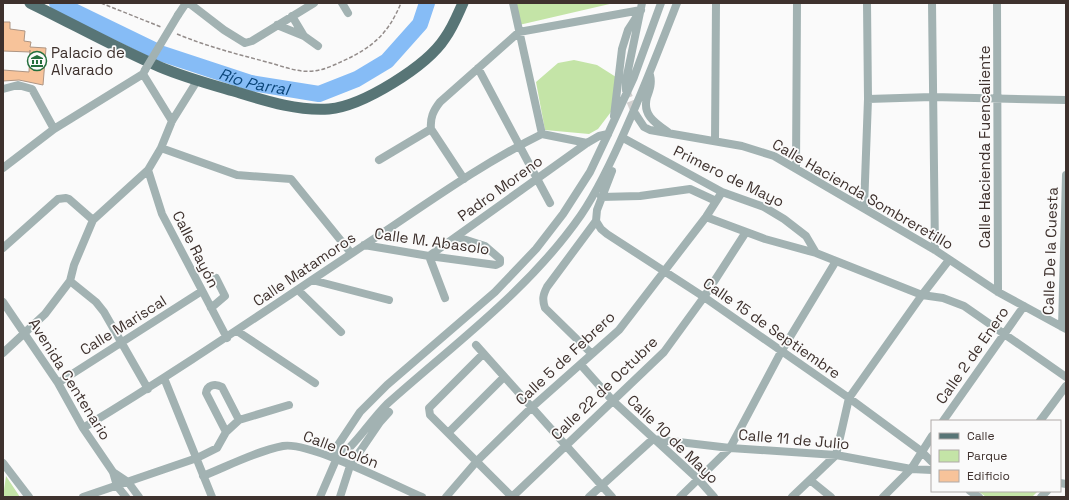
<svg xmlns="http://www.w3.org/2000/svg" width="1069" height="500" viewBox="0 0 1069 500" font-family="'Space Grotesk',sans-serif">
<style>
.green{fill:#c4e4a7}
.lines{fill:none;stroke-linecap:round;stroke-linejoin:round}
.river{stroke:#86bcf6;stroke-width:16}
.building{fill:#f7c39a;stroke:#ae9583}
.minor-tunnel{stroke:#d4d2d1;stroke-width:8;stroke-dasharray:8 4;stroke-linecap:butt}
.path{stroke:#938c8a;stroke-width:1.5;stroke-dasharray:4 2;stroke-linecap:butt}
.minor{stroke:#a2b2b2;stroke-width:8}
.major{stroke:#587576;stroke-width:11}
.minor-bridge{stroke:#a2b2b2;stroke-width:8}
.labels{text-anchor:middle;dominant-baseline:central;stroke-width:3.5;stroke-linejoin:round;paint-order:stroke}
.poi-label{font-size:15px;fill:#3e312d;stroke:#fafafa;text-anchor:start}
.street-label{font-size:15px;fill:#3e312d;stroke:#fafafa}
.water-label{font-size:16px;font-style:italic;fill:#0b467a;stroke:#fafafa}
</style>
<rect width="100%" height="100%" fill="#fafafa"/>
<path class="green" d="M514 3H614L519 25Z
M574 60 597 65 616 77 617 104 598 129 589 134 545 130 536 82 558 63Z
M6 476 20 497H3Z
M978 491H1038L1032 497H986Z"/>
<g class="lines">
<path class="river" id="s1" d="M57 3 160 53 251 83 319 94 357 79 387 61 420 24 427 3"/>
</g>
<path class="building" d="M3 22H10V29L25 31 24 41 31 42 30 47 46 48 43 85 19 80 3 81V70L29 72 30 50V52L3 51Z"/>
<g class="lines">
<path class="minor-tunnel" d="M626 90 636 115"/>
<path class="path" d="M101 3 161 27
M177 34C206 46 236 54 267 62 282 66 298 73 314 71 324 70 334 65 343 61 373 47 388 34 401 3"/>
<path class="minor" d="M189 3 224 30 245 43 252 41 314 3
M342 3 348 13
M513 3 542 134
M932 3 935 250
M997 3 998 292
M178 15 186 3
M277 25 304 36 292 16
M304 36 318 46
M478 68 550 203
M143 74 172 121
M650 75C652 83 650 89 647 97 642 115 655 123 668 132
M3 89 18 85 32 89 54 129
M626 90V80L642 3
M868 99 932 97 1066 100
M636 115 644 127 650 130 742 146 774 156 935 250 998 292 1066 329
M614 116 622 49 628 30 641 10
M542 134 587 143
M625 139 722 192 764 207 784 219 806 236 816 253 922 295 943 298 964 306 1066 377
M715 141 716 3
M161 148 237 175 291 179 351 253
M379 160 431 129
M3 168 54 129 143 74 145 70
M796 168 797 3
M148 170 162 214 227 338
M464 179 431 129C430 118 433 111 440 102L519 32 641 10
M601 197 640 196 690 189 716 201
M864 208 868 99 867 3
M706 217 765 239 816 253
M596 221 601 229 607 234 704 297 849 398 921 451 932 462
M596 221 597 210 612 171
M364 245 429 256 496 265 500 263V259L485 246 457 237
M3 248 58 199 66 198 69 199 93 220
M312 280 389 300
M70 281 96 302 104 312 148 389
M298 290 341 332
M445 298 429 256 587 143 599 136 608 134
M3 302 58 383 83 428 113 472 117 486 126 497
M211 308 225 296 216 278
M1062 327 1066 175
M237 331 315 383
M476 345 612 497
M3 353 45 314 70 281 74 265 93 220 148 170 161 148 172 121 197 81
M483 354 429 408 430 415 512 497
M592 354 545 308C542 299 543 295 547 287L596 221
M581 365 613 401 699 480 714 497
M164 378 212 497
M58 383 202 291
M943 421 1024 306
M1040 421 1066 386
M83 428C183 368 278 302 375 238 429 202 483 163 542 134
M226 432 206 393C207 385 215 383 222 387L239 420
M449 432 504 377
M336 460C356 445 369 422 387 404 454 344 529 290 581 215 600 187 614 156 627 126 645 86 661 44 677 3
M3 463 29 497
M113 472 128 482 139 497
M203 476C228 466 257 451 283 446 308 441 394 485 422 497
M810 480 831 497
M1060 483 1066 484
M970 491 979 497
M83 497 197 458 217 448 226 432 239 420 289 405
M320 497 336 460V448L360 412 387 385 495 292 536 249 563 214 590 172 608 134 634 77 661 3
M340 497 350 466 380 422 389 412
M446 497 477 461 531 408 619 330 706 217 722 192
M512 497 664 352 704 297 746 232
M589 497 653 439 730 448 836 455 911 469 932 470
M680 497 730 448 781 352 836 261
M792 497 836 455 849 398 922 295 949 260
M883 497 911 469 932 436
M1041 497 1047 491"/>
<path class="major" d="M30 3C73 24 116 48 160 67 186 78 213 85 240 93 269 102 299 111 329 109 363 106 427 66 445 38 453 27 458 14 463 3"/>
<path class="minor-bridge" d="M145 70 178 15"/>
</g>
<defs>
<g id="museum-ring" transform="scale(1)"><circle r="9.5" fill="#fafafa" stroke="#246f3d" stroke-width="1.5"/><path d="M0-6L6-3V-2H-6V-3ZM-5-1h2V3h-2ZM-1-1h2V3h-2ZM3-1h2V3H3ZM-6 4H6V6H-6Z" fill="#246f3d"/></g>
</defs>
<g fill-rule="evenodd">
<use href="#museum-ring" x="37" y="61"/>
</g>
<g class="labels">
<g class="poi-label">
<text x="51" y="52">Palacio de<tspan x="51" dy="17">Alvarado</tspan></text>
</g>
<g class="street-label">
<text transform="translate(984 147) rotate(-90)">Calle Hacienda Fuencaliente</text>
<text transform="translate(729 176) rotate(26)">Primero de Mayo</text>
<text transform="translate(500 188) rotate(-36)">Padro Moreno</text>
<text transform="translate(863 194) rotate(30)">Calle Hacienda Sombreretillo</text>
<text transform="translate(432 241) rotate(8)">Calle M. Abasolo</text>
<text transform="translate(196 249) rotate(63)">Calle Rayón</text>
<text transform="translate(1050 251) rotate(-88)">Calle De la Cuesta</text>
<text transform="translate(304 269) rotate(-34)">Calle Matamoros</text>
<text transform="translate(123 325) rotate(-32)">Calle Mariscal</text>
<text transform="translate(772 328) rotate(35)">Calle 15 de Septiembre</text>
<text transform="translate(972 355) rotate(-55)">Calle 2 de Enero</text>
<text transform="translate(565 358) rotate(-43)">Calle 5 de Febrero</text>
<text transform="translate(70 379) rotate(58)">Avenida Centenario</text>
<text transform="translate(604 388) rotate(-44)">Calle 22 de Octubre</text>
<text transform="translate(673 439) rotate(44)">Calle 10 de Mayo</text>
<text transform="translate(794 439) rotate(5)">Calle 11 de Julio</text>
<text transform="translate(341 449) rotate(21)">Calle Colón</text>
</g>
<g class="water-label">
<text stroke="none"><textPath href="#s1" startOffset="213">Río Parral</textPath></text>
</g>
</g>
<rect width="1069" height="500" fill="none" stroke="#3e312d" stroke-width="8"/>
<rect x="931" y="420" width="130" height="72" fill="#fafafa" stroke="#afaaa8"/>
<rect x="939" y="433" width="20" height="6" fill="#587576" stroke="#afaaa8"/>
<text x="967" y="440" font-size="12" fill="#3e312d">Calle</text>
<rect x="939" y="450" width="20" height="12" fill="#c4e4a7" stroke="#afaaa8"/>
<text x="967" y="460" font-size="12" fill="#3e312d">Parque</text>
<rect x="939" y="470" width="20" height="12" fill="#f7c39a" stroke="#afaaa8"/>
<text x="967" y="480" font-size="12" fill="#3e312d">Edificio</text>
</svg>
